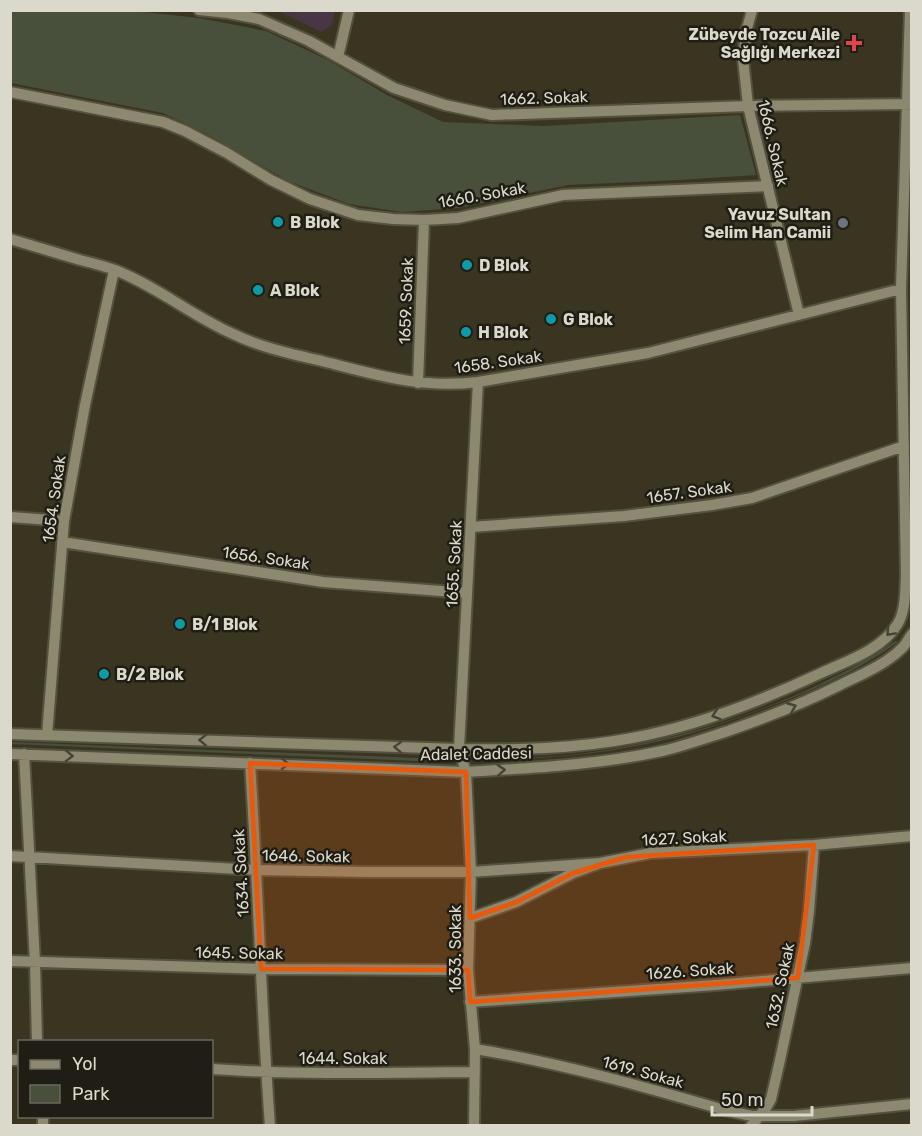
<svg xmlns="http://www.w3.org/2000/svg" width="922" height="1136" viewBox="0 0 922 1136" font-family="Rubik,sans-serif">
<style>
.education{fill:#473744}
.green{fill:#48503b}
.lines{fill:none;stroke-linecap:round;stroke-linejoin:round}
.minor-casing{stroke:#55513f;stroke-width:14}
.minor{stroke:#8d8870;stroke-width:10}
.oneway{stroke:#464234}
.marked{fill:#e8590c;fill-opacity:0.2;stroke:#e8590c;stroke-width:4.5;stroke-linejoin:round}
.health-dot{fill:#e0444e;stroke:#1f1d14;stroke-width:2}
.culture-dot{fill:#0f9aa8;stroke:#1f1d14;stroke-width:2}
.worship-dot{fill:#6b7280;stroke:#1f1d14;stroke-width:2}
.labels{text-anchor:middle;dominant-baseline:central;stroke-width:5;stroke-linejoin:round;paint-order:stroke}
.poi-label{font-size:16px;font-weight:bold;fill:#dbd8cc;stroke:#1f1d14;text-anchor:start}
.street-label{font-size:16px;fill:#dbd8cc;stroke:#1f1d14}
</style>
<rect width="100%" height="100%" fill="#3a3520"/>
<path class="education" d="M278 11H335L332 25 321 32Z"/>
<path class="green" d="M10 11H134L199 18 266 31 328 60 387 95 443 122 544 126 740 115 756 175 679 180 568 185 458 208 402 212 349 204 288 181 205 133 163 113 11 83Z
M895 641 898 642C859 670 813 691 768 707 728 722 688 736 646 744 590 756 532 759 475 761V759C510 758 545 758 579 754 662 744 745 720 820 684 846 671 872 658 895 641Z
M11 742 443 759V762L11 744Z"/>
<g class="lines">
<g class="minor-casing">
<path id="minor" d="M199 10 228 13 259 19 309 41 394 88 445 105 492 115 748 106 912 104
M752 10 746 32 743 59 748 106 799 315
M338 57 349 10
M10 92 163 122 185 131 227 153 271 180 310 199 358 215 393 219 424 220 458 218 563 195 768 186
M10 239C34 246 57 253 80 260 92 263 104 266 115 270 156 286 191 315 231 333 259 347 291 354 322 361 376 375 422 389 478 382L648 353 901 289
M418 383 424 220
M10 517 64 521
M471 527 624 516 712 505 752 498 904 446
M62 542 323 582 467 593
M10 734 459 749C516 750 575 749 632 738 697 726 761 701 821 673 847 661 881 650 897 625 906 611 905 591 906 576L901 289 910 10
M47 735 64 521 85 405 114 270
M10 754 466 772C532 768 598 765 662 751 684 746 706 738 728 731 765 718 802 704 838 686 858 676 885 665 901 649 906 645 908 639 912 634
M24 754 35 963 37 1042
M250 763C258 884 261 1005 270 1126
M10 856 257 870 368 872H471L600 863
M470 918 516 902 573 873 600 863 651 853 814 845 912 836
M10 961 261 969 468 970
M470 1002 716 985 912 968
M475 1049C561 1063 645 1087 728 1111L752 1116H794L912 1104
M10 1060H20
M212 1069C299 1075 387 1073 475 1072
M43 1116V1126
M474 1126 475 1049 468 970 471 872 466 772 459 749 478 382
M751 1126 766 1108 771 1099 780 1060 805 943 809 911 814 845"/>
</g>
<use href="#minor" class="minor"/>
</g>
<defs><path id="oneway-chevron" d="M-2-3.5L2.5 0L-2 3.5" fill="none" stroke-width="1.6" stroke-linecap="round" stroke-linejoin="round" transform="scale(1.5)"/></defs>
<g class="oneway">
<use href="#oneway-chevron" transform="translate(890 632) rotate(133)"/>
<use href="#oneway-chevron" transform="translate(792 707) rotate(-22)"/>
<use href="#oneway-chevron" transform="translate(716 715) rotate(162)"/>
<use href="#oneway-chevron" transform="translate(203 740) rotate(-178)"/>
<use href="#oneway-chevron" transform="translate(398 747) rotate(-178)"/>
<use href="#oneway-chevron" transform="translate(69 756) rotate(2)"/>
<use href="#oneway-chevron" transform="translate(285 764) rotate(2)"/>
<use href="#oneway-chevron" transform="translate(501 770) rotate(-3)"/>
</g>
<path class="marked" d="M250 763 466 772 470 918 516 902 573 873 626 857 814 845 798 978 470 1002 468 970 261 969Z"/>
<path class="health-dot" d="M851 34h6v6h6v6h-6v6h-6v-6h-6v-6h6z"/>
<g class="culture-dot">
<circle cx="278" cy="222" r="6"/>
<circle cx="467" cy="265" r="6"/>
<circle cx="258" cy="290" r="6"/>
<circle cx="551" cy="319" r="6"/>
<circle cx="466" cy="332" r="6"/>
<circle cx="180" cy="624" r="6"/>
<circle cx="104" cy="674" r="6"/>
</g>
<circle class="worship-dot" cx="843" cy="223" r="6"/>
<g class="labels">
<g class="poi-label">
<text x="840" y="34" text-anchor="end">Zübeyde Tozcu Aile<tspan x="840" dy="18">Sağlığı Merkezi</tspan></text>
<text x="831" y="214" text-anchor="end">Yavuz Sultan<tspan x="831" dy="18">Selim Han Camii</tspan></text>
<text x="290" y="222">B Blok</text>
<text x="479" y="265">D Blok</text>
<text x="270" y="290">A Blok</text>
<text x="563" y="319">G Blok</text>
<text x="478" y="332">H Blok</text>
<text x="192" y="624">B/1 Blok</text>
<text x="116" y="674">B/2 Blok</text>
</g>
<g class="street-label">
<text transform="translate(544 98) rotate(-2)">1662. Sokak</text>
<text transform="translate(773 143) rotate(77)">1666. Sokak</text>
<text transform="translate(482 195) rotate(-10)">1660. Sokak</text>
<text transform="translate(406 301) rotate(-88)">1659. Sokak</text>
<text transform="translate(498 362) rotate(-8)">1658. Sokak</text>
<text transform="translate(689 492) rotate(-8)">1657. Sokak</text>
<text transform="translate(54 499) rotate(-82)">1654. Sokak</text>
<text transform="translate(266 558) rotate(8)">1656. Sokak</text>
<text transform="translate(454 564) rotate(-87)">1655. Sokak</text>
<text transform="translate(476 754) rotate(-1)">Adalet Caddesi</text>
<text transform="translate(684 838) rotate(-3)">1627. Sokak</text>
<text transform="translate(306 856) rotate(1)">1646. Sokak</text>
<text transform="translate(241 873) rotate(-93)">1634. Sokak</text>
<text transform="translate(455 949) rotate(-90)">1633. Sokak</text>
<text transform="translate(239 953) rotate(1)">1645. Sokak</text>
<text transform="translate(690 971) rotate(-4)">1626. Sokak</text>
<text transform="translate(780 986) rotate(-78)">1632. Sokak</text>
<text x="343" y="1058">1644. Sokak</text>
<text transform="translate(643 1072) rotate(15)">1619. Sokak</text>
</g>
</g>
<rect width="922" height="1136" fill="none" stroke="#dbd8cc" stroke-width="24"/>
<rect x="18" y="1040" width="195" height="78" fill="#1f1d14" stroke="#6a685e" stroke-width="1.5"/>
<rect x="30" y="1060" width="30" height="9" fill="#8d8870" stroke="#6a685e" stroke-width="1.5"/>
<text x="72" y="1070" font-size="18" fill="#dbd8cc">Yol</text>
<rect x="30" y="1085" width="30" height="18" fill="#48503b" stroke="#6a685e" stroke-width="1.5"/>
<text x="72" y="1100" font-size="18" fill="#dbd8cc">Park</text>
<path d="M712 1106v9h100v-9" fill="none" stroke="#dbd8cc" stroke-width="3"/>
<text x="721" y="1106" font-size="18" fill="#dbd8cc" stroke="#1f1d14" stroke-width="4.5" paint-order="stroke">50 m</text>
</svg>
